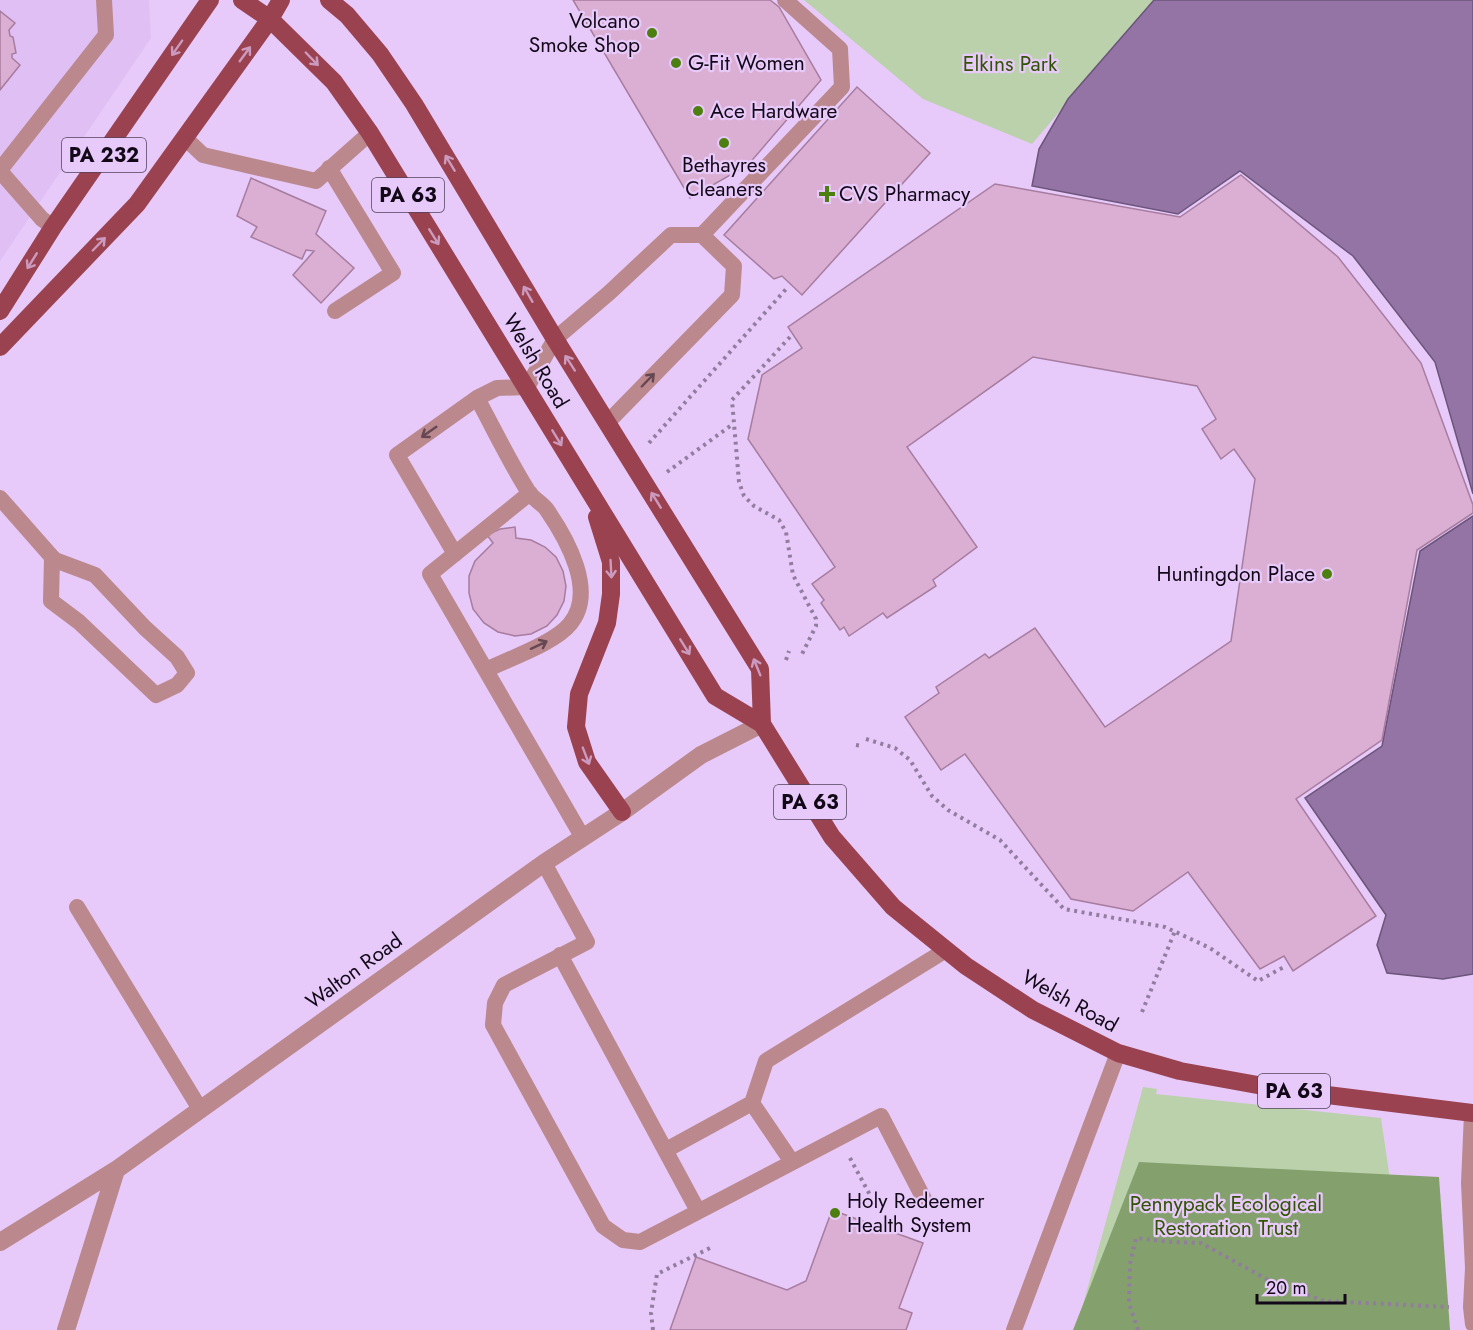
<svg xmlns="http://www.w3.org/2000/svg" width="1473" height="1330" viewBox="0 0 1473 1330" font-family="Jost,sans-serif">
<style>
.built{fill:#e0bff5}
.green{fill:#bbd1ac}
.forest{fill:#84a16d}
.water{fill:#9374a5;stroke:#6c547b;stroke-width:1.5}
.building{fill:#dbaed3;stroke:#a67c9f;stroke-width:1.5}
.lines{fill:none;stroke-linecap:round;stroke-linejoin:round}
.path{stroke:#927c9f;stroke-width:4;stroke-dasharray:3 4.5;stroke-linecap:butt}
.lane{stroke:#bb888d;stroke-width:16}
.street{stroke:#bb888d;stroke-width:18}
.primary{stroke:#9b4251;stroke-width:18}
.oneway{stroke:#cc9abe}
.oneway2{stroke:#664852}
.poi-dot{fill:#4d7f10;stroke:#e7caf9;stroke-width:2}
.labels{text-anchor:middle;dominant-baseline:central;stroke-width:4.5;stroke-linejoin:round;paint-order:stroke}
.shield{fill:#e7caf9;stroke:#52425c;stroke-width:1.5}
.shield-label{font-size:20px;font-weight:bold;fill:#120818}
.poi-label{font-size:21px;fill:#120818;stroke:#e7caf9;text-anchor:start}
.park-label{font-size:21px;fill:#305402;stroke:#e7caf9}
.street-label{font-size:21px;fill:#120818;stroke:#e7caf9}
</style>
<rect width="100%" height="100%" fill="#e7caf9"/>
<path class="built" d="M0 0H149L151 38 0 261Z"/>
<path class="green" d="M804 0H1154L1032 144 923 99Z
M1143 1087 1157 1089 1156 1094 1381 1118 1412 1330H1076Z"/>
<path class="forest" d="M1139 1162 1439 1177 1450 1330H1073Z"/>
<path class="water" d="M1154 0H1473V494L1435 362 1353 256 1240 171 1178 214 1032 186 1039 149 1068 99Z
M1473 516V974L1443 979 1387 973 1377 945 1386 915 1305 798 1382 746 1420 551Z"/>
<path class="building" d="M573 0H770L779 7 821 80 748 165 690 198Z
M0 11 15 23 9 30 10 36 13 37 16 53 12 54V58L20 65 0 90Z
M857 87 930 153 802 295 782 276 774 279 724 235Z
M1241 175 1338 257 1421 363 1473 505V513L1417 550 1382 740 1296 799 1376 916 1293 971 1284 956 1260 969 1188 872 1133 911 1071 899 965 754 941 770 905 717 939 693 936 687 985 654 989 658 1035 628 1105 727 1231 641 1255 479 1234 449 1221 459 1202 429 1216 419 1197 386 1033 357 907 447 977 547 933 580 936 586 887 618 883 613 849 636 844 627 840 630 821 603 824 600 812 584 835 567 748 439 762 375 802 348 788 327 995 184 1180 217Z
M251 178 326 211 316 234 354 268 321 303 293 275 314 251 306 250 302 259 251 237 257 227 237 216Z
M515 527 516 538 531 540 545 547 556 557 563 571 566 586 564 601 557 615 547 626 531 634 515 636 498 632 484 623 473 609 469 593V576L475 561 493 543 487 535 500 529Z
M832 1210 923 1243 899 1308 912 1313 906 1330H670L696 1257 787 1290 806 1281Z"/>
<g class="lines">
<path class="path" d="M790 337 732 400 739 482 744 496 754 506 779 520 786 532 793 575 816 619V626L802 654
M649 443 787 288
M667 472 733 424
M786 660 789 651
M866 739 895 748 910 760 932 796 948 810 1000 840 1064 909 1165 927 1210 948 1258 981 1284 967
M856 745 862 746
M1142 1012 1175 931
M850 1158 870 1195
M653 1330 651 1313 657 1274 710 1248
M1138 1330 1129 1303 1130 1264 1136 1238 1171 1242 1201 1243 1272 1282 1324 1301 1449 1307"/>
<path class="lane" d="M185 138 203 155 316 181 370 133
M329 168 393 273 335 311
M0 170 106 35 104 0
M0 171 42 219 53 227
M477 398C494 429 509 461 528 491 533 499 542 503 547 510 567 539 597 592 570 624 555 643 508 659 486 670
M608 422 732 295 734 266 702 235
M530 493 430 574 583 838
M0 498 52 557 55 560 95 575 145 628 177 657 187 673 177 685 156 695 79 622 51 601 52 557
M455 554 397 455 477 398 497 388 527 387 555 339 609 293 671 235H702L842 87 840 49 785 0
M544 863 587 942 504 985 495 1003 493 1025 603 1226 623 1240 640 1242 881 1116 924 1199
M77 907 200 1109
M560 955 698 1211
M1472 1113 1469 1183 1473 1268
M666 1150 752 1103
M792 1162 752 1103 766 1061 946 950
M1473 1268 1471 1307 1473 1324
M1014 1330 1118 1053"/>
<path class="street" d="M0 1242 116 1170
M66 1330 116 1170 544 863 622 812 701 755 762 724"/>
<path class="primary" d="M242 0 270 19 334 82 370 133 715 696 762 724 832 837 893 907 966 966 1033 1010 1118 1053 1180 1071 1279 1089 1473 1113
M329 0 347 15 380 54 414 104 555 339 760 669 762 724
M0 311 53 227 210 0
M0 347 137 204 270 19 281 0
M597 517 611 562V594L607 623 579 694 576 727 587 762 622 812"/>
</g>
<defs><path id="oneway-shaft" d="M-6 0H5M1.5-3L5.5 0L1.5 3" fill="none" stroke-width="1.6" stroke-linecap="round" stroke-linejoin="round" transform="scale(1.5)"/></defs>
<g class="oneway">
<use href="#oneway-shaft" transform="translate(177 48) rotate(125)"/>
<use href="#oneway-shaft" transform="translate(245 54) rotate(-54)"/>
<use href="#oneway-shaft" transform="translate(312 59) rotate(46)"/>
<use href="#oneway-shaft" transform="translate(450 163) rotate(-121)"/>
<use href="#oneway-shaft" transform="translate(434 237) rotate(58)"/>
<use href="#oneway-shaft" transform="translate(99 244) rotate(-46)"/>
<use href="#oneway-shaft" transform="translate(32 261) rotate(122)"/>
<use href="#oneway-shaft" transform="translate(528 294) rotate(-120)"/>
<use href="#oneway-shaft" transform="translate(570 363) rotate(-123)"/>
<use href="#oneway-shaft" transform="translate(557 438) rotate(59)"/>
<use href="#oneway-shaft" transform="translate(656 500) rotate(-122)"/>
<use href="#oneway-shaft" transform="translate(611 569) rotate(87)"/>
<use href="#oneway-shaft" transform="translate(685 647) rotate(58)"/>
<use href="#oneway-shaft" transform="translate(757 667) rotate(-112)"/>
<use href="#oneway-shaft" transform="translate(586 756) rotate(69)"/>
</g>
<g class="oneway2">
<use href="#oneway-shaft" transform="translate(648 380) rotate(-46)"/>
<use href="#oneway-shaft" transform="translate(429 432) rotate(145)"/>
<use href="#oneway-shaft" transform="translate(539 645) rotate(-25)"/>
</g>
<g class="poi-dot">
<circle cx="652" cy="33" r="6"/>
<circle cx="676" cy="63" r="6"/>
<circle cx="698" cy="111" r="6"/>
<circle cx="724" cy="143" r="6"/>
<path d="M824 185h6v6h6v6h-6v6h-6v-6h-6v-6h6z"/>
<circle cx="1327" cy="574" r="6"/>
<circle cx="835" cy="1213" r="6"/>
</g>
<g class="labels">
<g class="shield">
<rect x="62" y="138" width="84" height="34" rx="4.5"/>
<rect x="372" y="178" width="72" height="34" rx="4.5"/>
<rect x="774" y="785" width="72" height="34" rx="4.5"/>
<rect x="1258" y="1074" width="72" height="34" rx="4.5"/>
</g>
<g class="shield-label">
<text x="104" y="155">PA 232</text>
<text x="408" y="195">PA 63</text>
<text x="810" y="802">PA 63</text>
<text x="1294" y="1091">PA 63</text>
</g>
<g class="poi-label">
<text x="640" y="21" text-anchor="end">Volcano<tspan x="640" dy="24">Smoke Shop</tspan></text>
<text x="688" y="63">G-Fit Women</text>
<text x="710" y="111">Ace Hardware</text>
<text x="724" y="165" text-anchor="middle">Bethayres<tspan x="724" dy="24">Cleaners</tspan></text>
<text x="839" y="194">CVS Pharmacy</text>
<text x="1315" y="574" text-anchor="end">Huntingdon Place</text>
<text x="847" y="1201">Holy Redeemer<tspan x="847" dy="24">Health System</tspan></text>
</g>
<g class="park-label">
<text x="1010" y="64">Elkins Park</text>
<text x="1226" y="1204">Pennypack Ecological<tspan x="1226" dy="24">Restoration Trust</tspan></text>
</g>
<g class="street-label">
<text transform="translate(536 361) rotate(59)">Welsh Road</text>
<text transform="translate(354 971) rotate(-36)">Walton Road</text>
<text transform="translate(1070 1001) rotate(29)">Welsh Road</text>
</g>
</g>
<path d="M1257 1294v9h88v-9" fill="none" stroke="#120818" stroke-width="3"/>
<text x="1266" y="1294" font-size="18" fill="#120818" stroke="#e7caf9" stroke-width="4.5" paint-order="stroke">20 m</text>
</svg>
